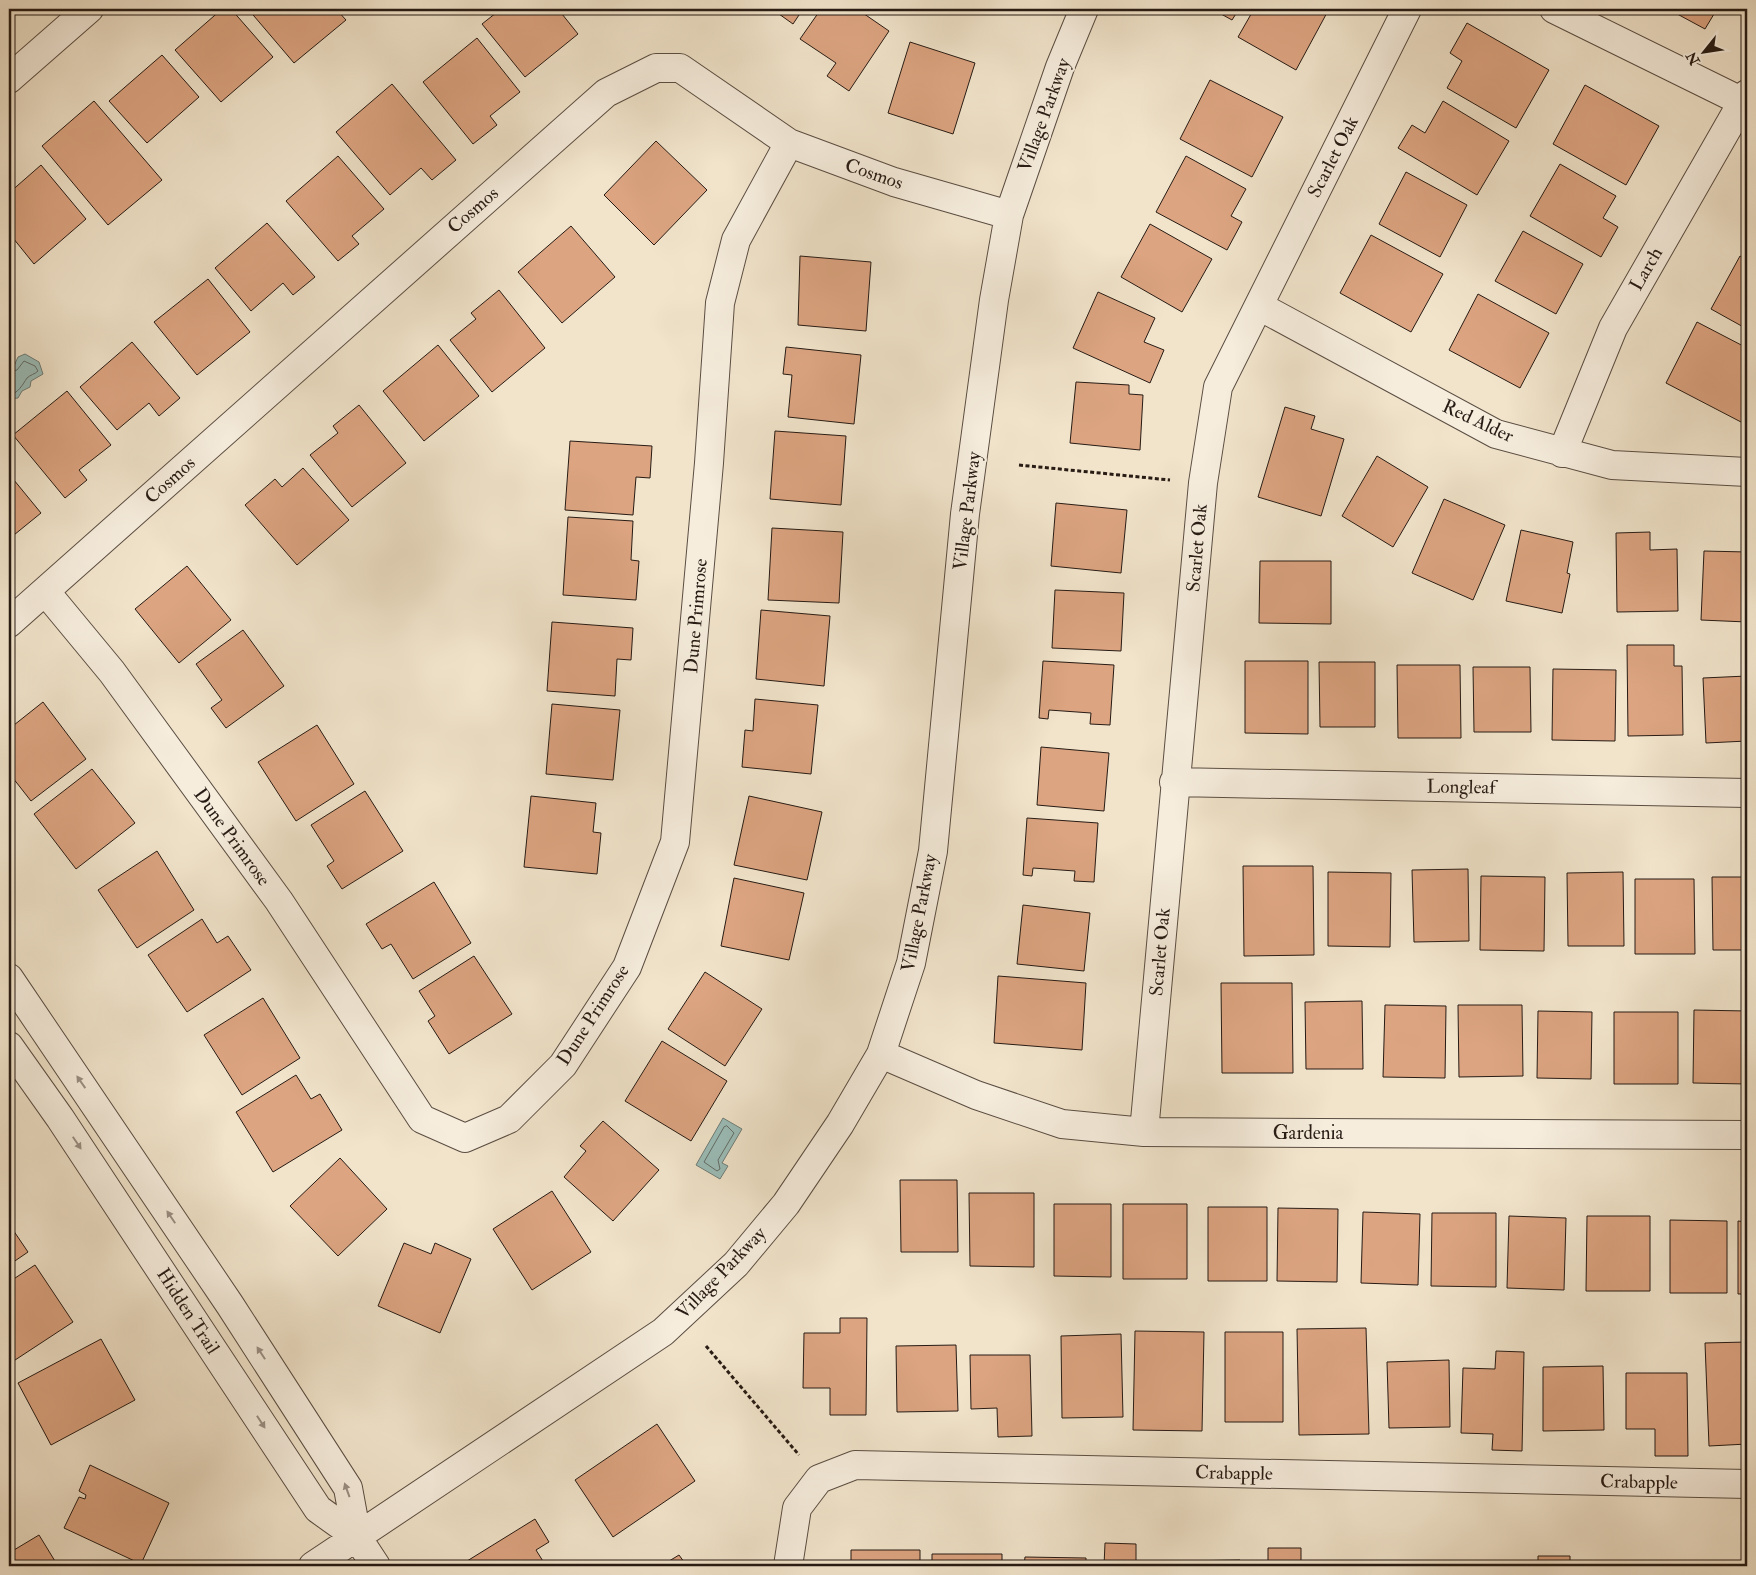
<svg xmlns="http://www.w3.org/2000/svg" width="1756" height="1575" viewBox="0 0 1756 1575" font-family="'IM FELL Double Pica',serif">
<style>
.water{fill:#9bbeba;stroke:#6d7d78}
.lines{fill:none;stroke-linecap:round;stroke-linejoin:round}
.shore{stroke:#616c67;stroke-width:1}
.building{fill:#dca481;stroke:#271b14}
.minor-casing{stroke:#5a4d42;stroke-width:30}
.path{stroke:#271b14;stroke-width:3;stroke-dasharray:4 2.5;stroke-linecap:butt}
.minor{stroke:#f6eddd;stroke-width:28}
.oneway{fill:#998e83}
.labels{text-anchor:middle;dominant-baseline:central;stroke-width:4.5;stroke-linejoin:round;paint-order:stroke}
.street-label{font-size:19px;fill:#271b14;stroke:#f6eddd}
</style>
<rect width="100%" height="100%" fill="#f1e4cb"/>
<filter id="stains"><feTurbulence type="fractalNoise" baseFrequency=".004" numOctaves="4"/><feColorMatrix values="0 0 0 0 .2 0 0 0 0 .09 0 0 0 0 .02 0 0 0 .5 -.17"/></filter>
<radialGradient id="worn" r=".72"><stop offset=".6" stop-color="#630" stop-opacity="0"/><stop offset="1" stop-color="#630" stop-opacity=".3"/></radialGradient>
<path class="water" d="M25 354 39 362 43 374 31 381 30 387 22 391 18 398 9 399V367L14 366 18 357Z
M723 1118 742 1129 722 1163 728 1166 720 1179 696 1165Z"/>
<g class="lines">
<path class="shore" d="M9 372 17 370 24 361 35 366 38 371C35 374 30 375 27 378 23 384 18 394 9 395
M727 1126 734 1133 718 1160 720 1169 717 1171 704 1162 724 1127Z"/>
</g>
<path class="building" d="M222 9H231L273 57 221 102 175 50Z
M248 9H336L346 20 294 63Z
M501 9H558L578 34 525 77 482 24Z
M772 9H803L793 24Z
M821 9H857L889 31 849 91 827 76 836 63 800 39Z
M1212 9H1239L1232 20Z
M1254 9H1329L1296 70 1238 37Z
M1668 9H1717L1705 29Z
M1467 23 1549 70 1516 128 1447 88 1462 61 1450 53Z
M477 38 520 92 490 116 497 125 473 144 423 82Z
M910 42 975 63 953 134 888 113Z
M162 55 199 97 147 143 109 101Z
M1210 80 1283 117 1252 177 1180 139Z
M392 84 456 160 432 180 421 168 390 195 336 132Z
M1585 85 1659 126 1626 185 1553 144Z
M94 101 162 180 108 225 42 146Z
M1443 101 1509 141 1477 195 1398 148 1412 125 1425 133Z
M656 141 707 190 654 245 604 195Z
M338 156 384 209 352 236 359 244 338 261 286 201Z
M1186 156 1246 189 1231 216 1242 222 1227 250 1156 212Z
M1560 164 1616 196 1603 218 1618 227 1601 257 1530 216Z
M41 165 86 219 34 264 9 233V193Z
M1406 172 1467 205 1440 257 1379 224Z
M267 223 315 277 293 295 283 283 251 311 215 268Z
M1150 224 1212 259 1182 312 1121 277Z
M571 226 615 277 562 323 518 272Z
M1523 231 1583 264 1556 314 1495 281Z
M1371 235 1443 274 1411 332 1340 293Z
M800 256 871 262 866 331 798 325Z
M1740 256 1747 260V329L1711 309Z
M208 279 250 332 197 375 154 322Z
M499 290 545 348 492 392 450 340 476 319 471 313Z
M1098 292 1155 318 1144 342 1164 350 1150 383 1073 348Z
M1478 294 1549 333 1520 388 1449 350Z
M1697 322 1747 348V410L1741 422 1666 383Z
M132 342 180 398 159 416 149 403 117 430 80 387Z
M438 345 479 396 424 441 383 391Z
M786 347 861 355 854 424 788 417 792 375 783 374Z
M1076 382 1129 385V394L1143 395 1140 450 1070 443Z
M67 391 111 445 79 470 87 480 65 498 13 435Z
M359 405 406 463 352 507 310 455 338 433 333 426Z
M1285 407 1315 416 1311 429 1344 439 1321 516 1258 497Z
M775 431 846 436 841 505 770 499Z
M570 441 652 446 650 478 636 477 633 515 565 510Z
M1377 456 1428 487 1393 547 1342 516Z
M303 468 349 520 297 565 245 505 275 479 282 487Z
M9 474 41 513 9 539Z
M1444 499 1505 525 1473 600 1412 573Z
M1056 503 1127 510 1121 573 1051 566Z
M568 517 633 521 631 560 639 561 636 600 563 595Z
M772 528 843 532 839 603 768 600Z
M1521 530 1573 542 1567 573 1570 574 1562 613 1506 601Z
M1650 532V550L1677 549 1678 611 1617 612 1616 533Z
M1704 551 1747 552V622L1701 620Z
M1260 561H1331V624L1259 623Z
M187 566 231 620 179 663 135 609Z
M1055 590 1124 593 1121 651 1052 648Z
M761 610 830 616 824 686 756 679Z
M552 622 633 628 631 660 617 659 615 696 547 691Z
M243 630 284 686 226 728 211 708 222 700 196 664Z
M1627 645H1674V666H1682L1683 735 1628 736Z
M1043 661 1114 665 1110 725 1090 724 1091 713 1049 710 1048 719 1039 718Z
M1245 661H1308V734L1245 733Z
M1319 662H1375V727H1320Z
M1397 665H1460L1461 738H1398Z
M1473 667H1530L1531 732H1474Z
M1553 669 1616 670 1615 741 1552 740Z
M1747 676V741L1706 743 1703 678Z
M755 699 818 705 811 774 742 767 745 730 753 731Z
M43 702 86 759 31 801 9 773V729Z
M552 704 620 710 613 780 546 774Z
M317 725 354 784 296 821 258 762Z
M1041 747 1109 753 1104 811 1037 805Z
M92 769 135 823 76 869 34 814Z
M365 791 403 851 342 889 327 866 334 861 311 825Z
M531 796 596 803 593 832 601 833 597 874 524 867Z
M749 796 822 812 807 880 734 865Z
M1027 818 1098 823 1094 882 1074 881 1075 871 1033 868 1032 876 1023 875Z
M157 851 194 910 137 948 98 890Z
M1243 866H1313L1314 955 1244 956Z
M1468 869 1469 941 1414 942 1412 870Z
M1328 872 1391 873 1390 947 1328 946Z
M1623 872 1624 946H1568L1567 873Z
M1481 876 1545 877 1544 951 1480 950Z
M1712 877H1747V950H1713Z
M734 878 804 893 789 960 721 946Z
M1635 879H1694L1695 954H1635Z
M434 882 471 943 413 979 391 944 382 949 366 924Z
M1023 905 1090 913 1084 971 1017 964Z
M202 919 217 943 228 936 251 970 187 1012 148 955Z
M474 956 512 1014 449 1054 428 1021 435 1016 419 991Z
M705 972 762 1009 725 1066 668 1029Z
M998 976 1086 983 1082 1050 994 1043Z
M1221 983H1292L1293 1073H1222Z
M263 998 300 1058 242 1095 204 1035Z
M1362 1001 1363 1069H1306L1305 1002Z
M1385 1005 1446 1006 1445 1078 1383 1077Z
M1458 1005H1522L1523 1076 1459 1077Z
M1694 1010 1747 1011V1084L1693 1083Z
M1538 1011 1592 1012 1591 1079 1537 1078Z
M1614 1012H1678V1084H1614Z
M662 1041 727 1081 691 1141 625 1101Z
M296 1075 311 1099 320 1094 342 1130 273 1172 236 1112Z
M603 1121 659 1170 613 1221 564 1177 586 1151 580 1146Z
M340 1158 387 1209 338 1256 290 1206Z
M900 1180H957L958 1252H901Z
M552 1191 591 1252 532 1290 493 1229Z
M969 1193H1034V1267L970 1266Z
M1054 1204H1111V1277L1054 1276Z
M1123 1204H1187V1279H1123Z
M1208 1207H1267V1281H1208Z
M1278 1208 1338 1209 1337 1282 1277 1281Z
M1363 1212 1420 1214 1418 1285 1361 1283Z
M1432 1213H1496V1287L1431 1286Z
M1509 1216 1566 1218 1564 1290 1507 1288Z
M1587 1216H1650V1291H1586Z
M1670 1220 1727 1221V1293H1670Z
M1738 1221 1747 1222V1294H1738Z
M9 1224 28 1252 9 1265Z
M404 1243 431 1254 435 1243 471 1259 440 1333 378 1306Z
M35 1265 73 1322 9 1364V1282Z
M840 1318H867L866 1415H830V1388H803L804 1333H840Z
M1366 1328 1369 1434 1299 1435 1297 1329Z
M1135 1331 1204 1332 1202 1431 1133 1430Z
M1225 1332H1283V1422H1225Z
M1121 1334 1123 1417 1062 1418 1061 1336Z
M101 1339 135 1400 51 1445 18 1383Z
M1747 1342V1444L1709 1446 1705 1343Z
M956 1345 958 1411 897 1412 896 1346Z
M1496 1351 1524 1352 1522 1451 1492 1450 1493 1434 1461 1433 1463 1368 1495 1369Z
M970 1355H1030L1032 1436 998 1437 997 1408 971 1409Z
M1449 1360 1450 1427 1389 1428 1387 1362Z
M1603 1366 1604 1430 1543 1431V1367Z
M1626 1373H1687L1688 1456H1655V1429H1626Z
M657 1424 695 1481 613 1537 575 1480Z
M90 1465 169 1503 141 1564 64 1528 79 1497 85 1499 86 1495 79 1491Z
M535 1519 549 1542 536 1550 546 1566H459Z
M39 1535 58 1566H9V1553Z
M1105 1543 1136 1544V1561L1166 1562V1566H1104Z
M1268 1548H1301V1566H1268Z
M851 1550H920V1566H851Z
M932 1554H1002V1566H932Z
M679 1555 687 1566H661Z
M1538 1556H1570V1566H1538Z
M1025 1557 1086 1558V1566H1024Z
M1240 1560V1566H1179V1561Z
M1706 1563H1734V1566H1706Z
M1343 1564 1411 1566H1343Z"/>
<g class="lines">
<g class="minor-casing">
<path id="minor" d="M1554 9 1747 104
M9 79 89 9
M1259 306 1496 434 1612 465 1747 472
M1562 453 1613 328 1747 94
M45 591 112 672 279 901 422 1119 465 1138 509 1119 563 1065 627 967 675 842 709 463 720 303 736 240 789 143
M9 623 606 93 656 68H680L789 143 894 182 1009 215
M1174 782 1747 793
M9 978 230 1305 348 1488 357 1537
M9 1046 60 1118 318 1509 357 1537 376 1566
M881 1054 976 1095 1062 1124 1144 1132 1747 1135
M1144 1132 1203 483 1218 387 1407 9
M313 1566 663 1332 736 1264 786 1204 840 1124 881 1054 911 963 933 851 965 514 994 300 1009 215 1060 67 1084 9
M788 1566 797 1508 819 1479 855 1465 1747 1484"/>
</g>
<path class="path" d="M1019 465 1170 480
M706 1346 799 1455"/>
<use href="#minor" class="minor"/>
</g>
<defs><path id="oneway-solid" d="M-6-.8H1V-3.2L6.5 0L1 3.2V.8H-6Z" transform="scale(1.25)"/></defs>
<g class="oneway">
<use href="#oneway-solid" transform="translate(81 1082) rotate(-125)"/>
<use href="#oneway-solid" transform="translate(77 1143) rotate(56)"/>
<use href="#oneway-solid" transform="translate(171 1217) rotate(-124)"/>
<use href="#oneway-solid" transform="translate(261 1353) rotate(-123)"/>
<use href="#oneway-solid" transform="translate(261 1422) rotate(57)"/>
<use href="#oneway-solid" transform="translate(347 1490) rotate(-110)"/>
</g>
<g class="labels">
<g class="street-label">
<text transform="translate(1044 115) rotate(-70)">Village Parkway</text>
<text transform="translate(1333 157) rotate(-63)">Scarlet Oak</text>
<text transform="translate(874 174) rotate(19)">Cosmos</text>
<text transform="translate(473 210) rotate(-41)">Cosmos</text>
<text transform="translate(1646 269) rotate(-60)">Larch</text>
<text transform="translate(1478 421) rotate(25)">Red Alder</text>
<text transform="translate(170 480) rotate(-42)">Cosmos</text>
<text transform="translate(967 511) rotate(-83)">Village Parkway</text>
<text transform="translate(1197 548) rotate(-85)">Scarlet Oak</text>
<text transform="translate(696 616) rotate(-85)">Dune Primrose</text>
<text transform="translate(1461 787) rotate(1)">Longleaf</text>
<text transform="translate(232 837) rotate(54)">Dune Primrose</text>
<text transform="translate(919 913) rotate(-79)">Village Parkway</text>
<text transform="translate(1160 952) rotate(-85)">Scarlet Oak</text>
<text transform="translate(593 1015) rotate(-57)">Dune Primrose</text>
<text x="1308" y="1133">Gardenia</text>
<text transform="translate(721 1273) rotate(-46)">Village Parkway</text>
<text transform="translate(188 1311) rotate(57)">Hidden Trail</text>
<text transform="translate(1234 1473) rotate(1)">Crabapple</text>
<text transform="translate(1639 1482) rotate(1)">Crabapple</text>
</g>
</g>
<rect width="1756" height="1575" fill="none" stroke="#f1e4cb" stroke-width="30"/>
<rect x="10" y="10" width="1736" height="1555" fill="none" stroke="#271b14" stroke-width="2.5"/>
<rect x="15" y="15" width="1726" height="1545" fill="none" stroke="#271b14"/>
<g transform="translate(1704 52) rotate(240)" stroke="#f6eddd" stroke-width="4" paint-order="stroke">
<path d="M0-4L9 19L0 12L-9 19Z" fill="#271b14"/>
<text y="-8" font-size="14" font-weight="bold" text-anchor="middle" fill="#271b14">N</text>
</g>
<rect width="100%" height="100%" filter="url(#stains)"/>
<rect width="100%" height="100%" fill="url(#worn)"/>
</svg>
